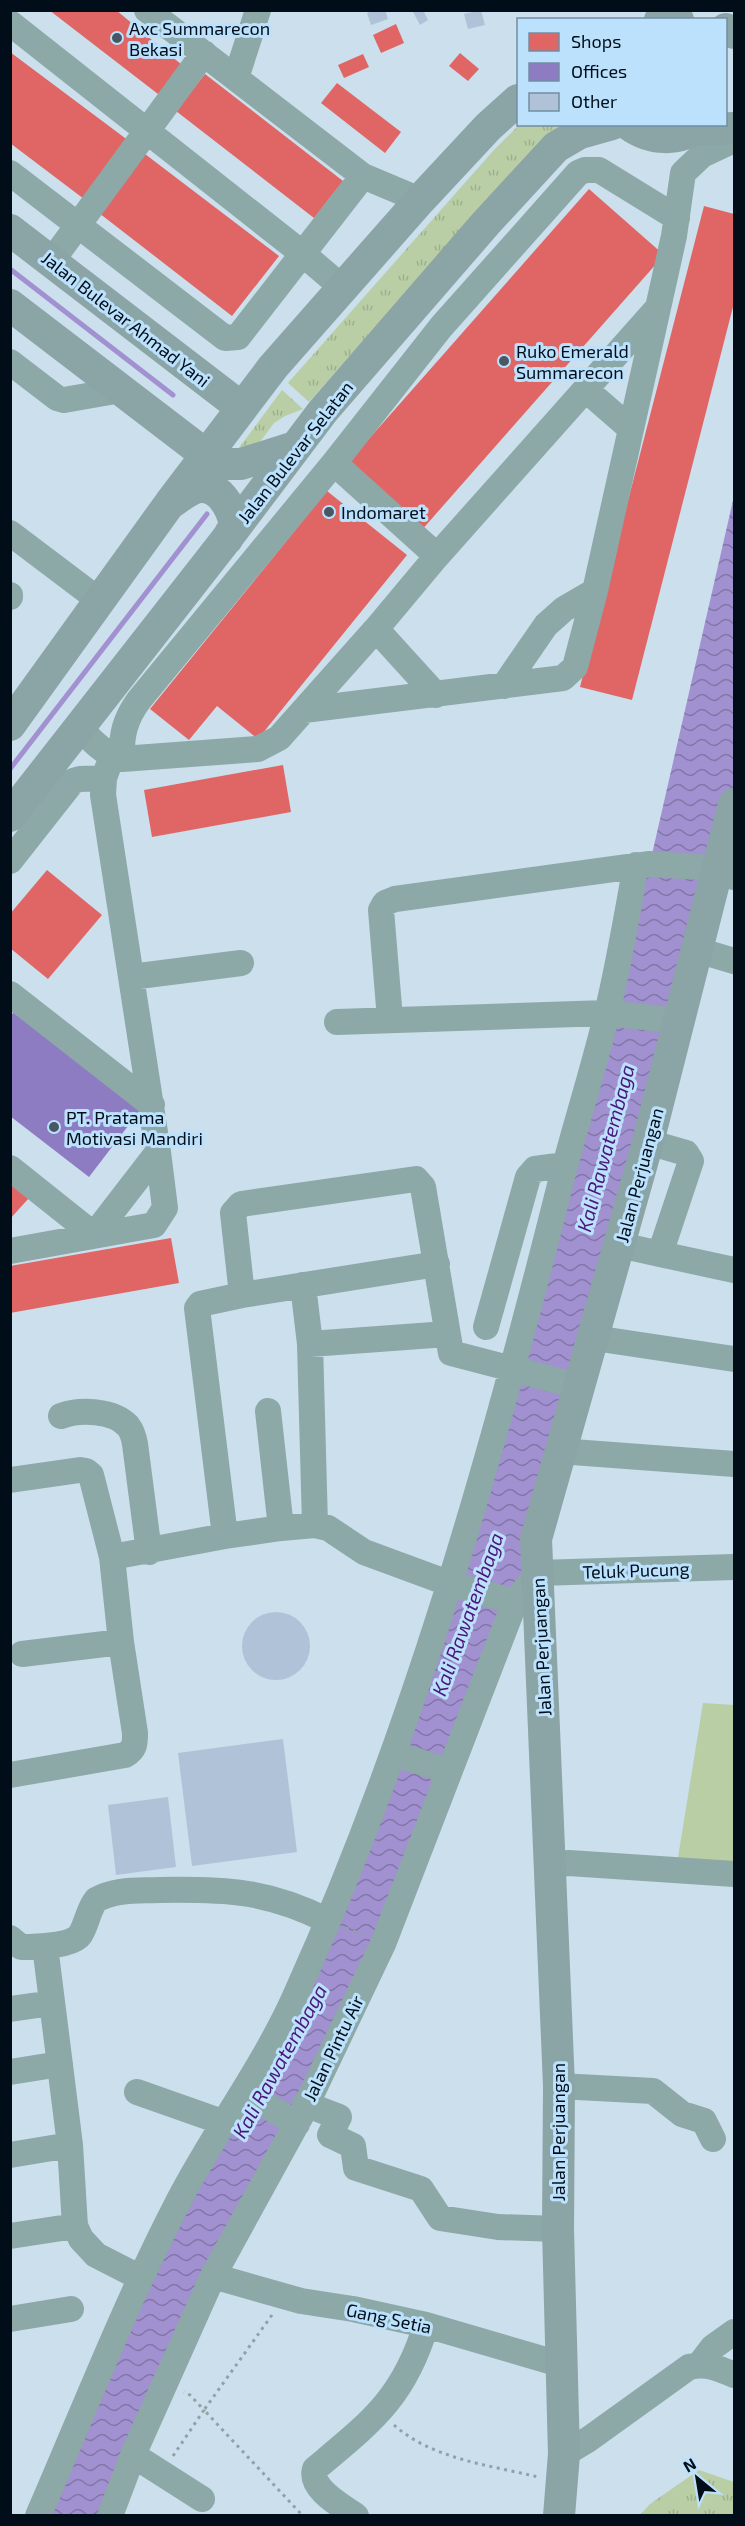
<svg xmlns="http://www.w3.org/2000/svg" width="745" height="2526" viewBox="0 0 745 2526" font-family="'Exo 2',sans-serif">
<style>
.grass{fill:url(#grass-tufts)}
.garden{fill:#b9cea5}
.water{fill:url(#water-waves)}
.shops{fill:#e06666}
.offices{fill:#8e7cc3}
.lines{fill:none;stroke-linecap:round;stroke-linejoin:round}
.stream{stroke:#a291d0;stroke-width:5}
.building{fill:#b0c2d8}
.path{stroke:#8fa3a7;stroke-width:3;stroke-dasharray:3 4.5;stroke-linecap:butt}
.minor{stroke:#8ca8a7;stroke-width:26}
.major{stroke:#8ba4a6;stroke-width:32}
.poi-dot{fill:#485764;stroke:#bce1fc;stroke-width:2}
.labels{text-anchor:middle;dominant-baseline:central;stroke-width:6;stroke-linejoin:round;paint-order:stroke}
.poi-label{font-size:18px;fill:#010e1a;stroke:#bce1fc;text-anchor:start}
.street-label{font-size:18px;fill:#010e1a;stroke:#bce1fc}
.water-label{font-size:20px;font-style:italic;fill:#49167d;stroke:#bce1fc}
</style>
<defs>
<pattern id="grass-tufts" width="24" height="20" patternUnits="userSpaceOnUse" patternTransform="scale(1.5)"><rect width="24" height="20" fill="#b9cea5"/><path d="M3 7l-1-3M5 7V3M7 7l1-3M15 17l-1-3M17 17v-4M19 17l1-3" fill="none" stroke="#9db08d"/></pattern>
<pattern id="water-waves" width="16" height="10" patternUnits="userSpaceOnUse" patternTransform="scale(1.5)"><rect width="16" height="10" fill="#a291d0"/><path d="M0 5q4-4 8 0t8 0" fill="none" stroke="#8275a8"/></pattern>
</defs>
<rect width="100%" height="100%" fill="#cbdfed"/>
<path class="grass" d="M519 125H571L508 177 309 402 288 383 493 151Z
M282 390 303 409 285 416 274 423 247 459 230 460Z
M699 2470 734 2482V2515H640L650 2504Z"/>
<path class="garden" d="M703 1703 734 1705V1874L676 1870Z"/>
<path class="water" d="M734 496V804L536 1539 448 1771 110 2515 38 2516 244 2092 393 1753 650 863Z"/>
<path class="shops" d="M49 10H116L182 65 158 94Z
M396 24 404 43 381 53 373 35Z
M10 52 129 141 84 199 10 143Z
M460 53 479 69 468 81 449 66Z
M363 54 369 67 344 78 338 65Z
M205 74 343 181 314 218 176 111Z
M337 83 401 132 385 153 321 103Z
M145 154 279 256 232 316 99 213Z
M589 189 664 255 420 532 345 466Z
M704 206 734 214V303L632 700 580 687Z
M327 491 407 555 258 739 217 706 189 740 150 709Z
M283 765 291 812 152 837 144 790Z
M47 870 102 915 48 979 10 948V914Z
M10 1182 29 1198 10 1219Z
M171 1238 179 1283 10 1313V1266Z"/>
<path class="offices" d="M14 1012 141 1109 89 1177 10 1116V1016Z"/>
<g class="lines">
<path class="stream" d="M10 269 173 395
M10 769 207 514"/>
</g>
<path class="building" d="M374 10H385L388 19 371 25 367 13Z
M412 10H423L428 20 420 25Z
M481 10 485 25 468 29 464 14Z
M242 1646a34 34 0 1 1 68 0a34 34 0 1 1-68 0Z
M283 1739 297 1852 192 1866 178 1753Z
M168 1797 176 1867 116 1875 108 1805Z"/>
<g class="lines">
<path class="path" d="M346 1928 365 1936
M272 2315 204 2410 303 2516
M394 2425C432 2459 489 2465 538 2477
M173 2456 204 2410 190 2395 184 2392"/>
<path class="minor" d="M10 23 303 254 344 289
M236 78 258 10
M10 173 225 338 238 337 363 176 147 10
M363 176 420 200
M51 262 204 53
M10 362 57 398 64 400 121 390
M585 389 631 429
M334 463 437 556
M10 533 100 601
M10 595V597
M376 629 436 695
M504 686 546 625 564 609 595 591
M304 710 563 678 575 667 595 591 674 236 683 173 702 155 734 140
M80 728C92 741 104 754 122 759L258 749 279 738 376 629 437 556 656 310
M122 759C121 735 125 719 139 700L334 463 441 327 578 173 585 170H599L677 218
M10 861 73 781 80 779 104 778
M697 950 734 961
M131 977 241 963
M10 994 152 1105
M390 1019 381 910 385 903 395 899 650 864 700 867 734 877
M337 1022 607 1013 679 1021
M10 1168 94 1235
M94 1235 158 1152
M620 1245 660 1254 691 1161 686 1153 648 1142
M10 1251 154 1225 165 1208 158 1152 103 795 104 778 112 756
M660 1254 734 1270
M303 1285 310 1344 315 1525
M242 1295 233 1213 241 1204 416 1179 423 1187 451 1353 578 1386
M486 1327 528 1177 535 1169 565 1165
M594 1338 734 1359
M310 1344 447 1334
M268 1411 281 1528
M61 1416C80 1409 113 1410 128 1426 132 1431 134 1438 135 1444L149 1552
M559 1451 734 1464
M10 1480 80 1470 86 1471 91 1475 112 1557 121 1642 22 1654
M225 1536 197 1308 200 1304 242 1295 437 1264
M112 1557 225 1536 281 1528 315 1525 328 1528 364 1552 448 1583 515 1602
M393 1753 448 1771
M10 1775 125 1755C135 1749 135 1744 135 1733L121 1642
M551 1865 569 1863 734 1874
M10 1938 21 1947C34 1947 73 1946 80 1935 87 1924 88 1910 96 1900 116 1889 137 1891 159 1890 224 1889 268 1890 328 1921
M45 1946 70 2145 75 2226 81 2239 96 2255 141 2278
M10 2009 52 2003
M10 2072 60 2064
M559 2086 653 2091 682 2114 704 2121 713 2139
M137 2092 225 2123
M244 2092 297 2124
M305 2104 339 2117 330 2135 353 2146 356 2168 421 2189 440 2218 498 2227 558 2229
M10 2155 70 2145
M10 2236 75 2226
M213 2276 301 2301 353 2309 426 2325 563 2365
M10 2319 71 2309
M700 2364 713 2347 734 2332
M564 2454 589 2439 689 2367C707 2363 718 2368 734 2375
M133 2455 202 2499
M38 2516C84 2410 126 2302 179 2200 216 2129 265 2065 297 1992 411 1739 488 1470 556 1201 571 1138 592 1076 607 1013 619 964 627 914 636 865
M110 2516 133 2455 213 2276 302 2114 383 1944 515 1602 538 1573 734 1567
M356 2516C342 2506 309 2489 315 2469 371 2422 404 2398 426 2325"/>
<path class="major" d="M660 20H678
M726 29 734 33
M628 124C650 140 679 143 701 124
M695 130 734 128
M10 230 242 408
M10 305 206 455 221 464H241L295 447
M171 503C178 498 187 491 195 488 218 481 232 508 235 525L227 539
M10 725 170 503 273 367 420 200 488 127 518 100
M10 816 225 541 323 411 486 223 556 147 580 133 612 124
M559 2516 564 2454 558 2229 559 2086 536 1539 648 1142 734 804"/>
</g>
<g class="poi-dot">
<circle cx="117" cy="38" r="6"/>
<circle cx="504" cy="361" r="6"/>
<circle cx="329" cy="512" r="6"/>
<circle cx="54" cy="1127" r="6"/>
</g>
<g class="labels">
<g class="poi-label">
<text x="129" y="28">Axc Summarecon<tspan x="129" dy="21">Bekasi</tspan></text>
<text x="516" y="351">Ruko Emerald<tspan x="516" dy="21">Summarecon</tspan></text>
<text x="341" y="512">Indomaret</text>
<text x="66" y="1117">PT. Pratama<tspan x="66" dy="21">Motivasi Mandiri</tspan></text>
</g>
<g class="street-label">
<text transform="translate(126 319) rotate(38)">Jalan Bulevar Ahmad Yani</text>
<text transform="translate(295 452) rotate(-52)">Jalan Bulevar Selatan</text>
<text transform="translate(639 1175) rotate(-75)">Jalan Perjuangan</text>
<text transform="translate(636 1570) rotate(-2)">Teluk Pucung</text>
<text transform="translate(541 1647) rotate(-93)">Jalan Perjuangan</text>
<text transform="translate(333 2048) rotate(-64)">Jalan Pintu Air</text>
<text transform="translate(558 2132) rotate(-90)">Jalan Perjuangan</text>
<text transform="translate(389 2318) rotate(12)">Gang Setia</text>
</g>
<g class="water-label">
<text transform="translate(605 1148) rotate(-75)">Kali Rawatembaga</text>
<text transform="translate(467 1614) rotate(-70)">Kali Rawatembaga</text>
<text transform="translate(279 2061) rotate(-61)">Kali Rawatembaga</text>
</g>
</g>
<rect width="745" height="2526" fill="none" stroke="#010e1a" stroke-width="24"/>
<rect x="517" y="18" width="210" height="108" fill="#bce1fc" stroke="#718da2" stroke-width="1.5"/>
<rect x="529" y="33" width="30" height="18" fill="#e06666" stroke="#718da2" stroke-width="1.5"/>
<text x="571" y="48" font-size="18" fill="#010e1a">Shops</text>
<rect x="529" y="63" width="30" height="18" fill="#8e7cc3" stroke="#718da2" stroke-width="1.5"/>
<text x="571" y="78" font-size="18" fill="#010e1a">Offices</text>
<rect x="529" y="93" width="30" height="18" fill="#b0c2d8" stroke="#718da2" stroke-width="1.5"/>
<text x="571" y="108" font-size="18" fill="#010e1a">Other</text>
<g transform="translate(697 2478) rotate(330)" stroke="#bce1fc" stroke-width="4.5" paint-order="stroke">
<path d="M0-4.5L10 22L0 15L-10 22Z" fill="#010e1a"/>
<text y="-9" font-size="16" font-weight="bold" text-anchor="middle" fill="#010e1a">N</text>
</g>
</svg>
